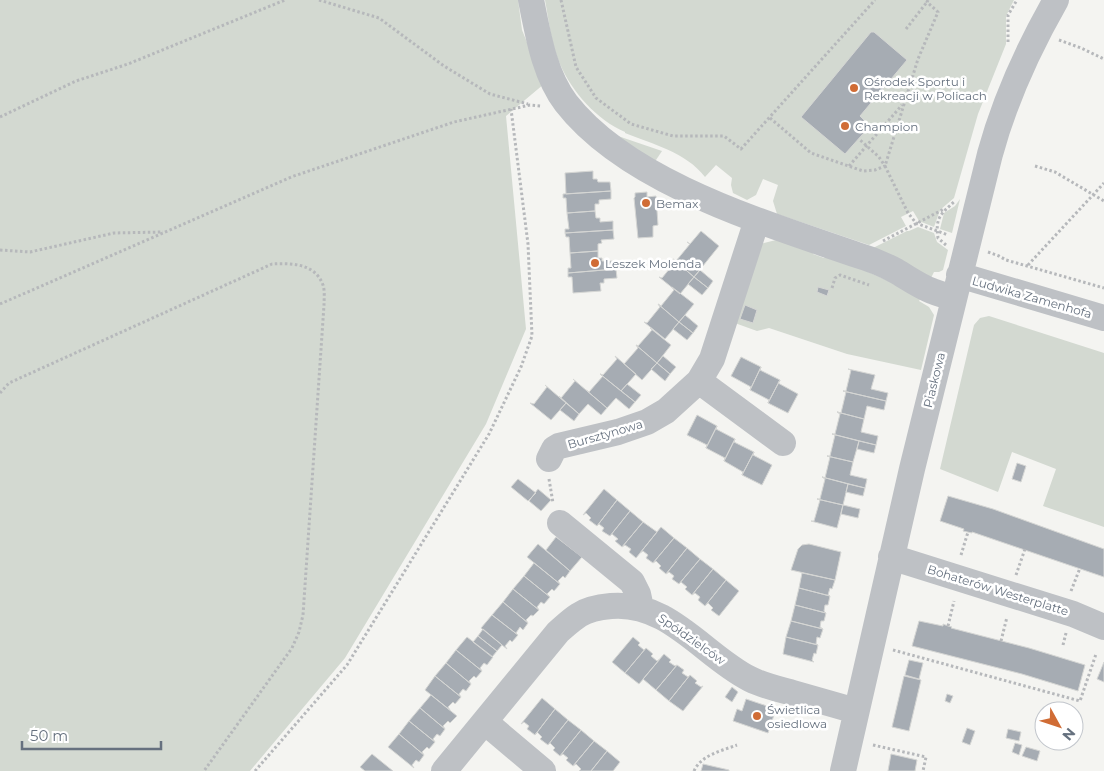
<svg xmlns="http://www.w3.org/2000/svg" width="1104" height="771" viewBox="0 0 1104 771" font-family="Montserrat,sans-serif">
<style>
.green{fill:#d3d9d1}
.building{fill:#a6acb3;stroke:#d5d6d4}
.lines{fill:none;stroke-linecap:round;stroke-linejoin:round}
.path{stroke:#b6b8bb;stroke-width:3;stroke-dasharray:2.5 2.5;stroke-linecap:butt}
.minor{stroke:#bec1c5;stroke-width:26}
.poi-dot{fill:#d06c35;stroke:#fff;stroke-width:2}
.labels{text-anchor:middle;dominant-baseline:central;stroke-width:5;stroke-linejoin:round;paint-order:stroke}
.poi-label{font-size:12px;fill:#66717f;stroke:#fff;text-anchor:start}
.street-label{font-size:12px;fill:#66717f;stroke:#fff}
</style>
<rect width="100%" height="100%" fill="#f4f4f1"/>
<path class="green" d="M0 0H518L522 30 544 84 506 116 526 329 486 424 345 658 250 771H0Z
M545 0H1014L1006 16V44L978 114 954 198 940 210 934 227 919 221 913 211 901 217 906 226 869 245 777 214 773 201 778 185 763 179 756 195 747 200 733 193 731 185 732 178 716 165 705 177C686 152 652 144 625 133V132C597 120 572 92 560 64 551 44 549 21 545 0Z
M618 136 659 150 662 151 654 163Z
M960 199 952 233 940 229 944 213 955 206Z
M918 227 934 233 937 242 948 250 943 270 939 272H934L930 280 869 250 907 231H909Z
M780 239 812 249 813 254 824 258 828 254 922 296 919 301 929 307 934 315 921 370 847 354 769 328 757 331 732 322 760 244Z
M989 316 1104 353V527L1043 506 1056 469 1012 452 998 492 940 469 974 325 980 318Z"/>
<path class="building" d="M871 32H874L907 60 860 116 870 126 845 154 801 117Z
M593 171V179H597L598 182H610L611 191 566 194 565 173Z
M611 191V199L599 200V204H595V211L567 213 566 198H563V194Z
M647 192V197L656 196 658 225 653 226V237L638 238 634 198 635 197V193Z
M595 211 596 218H600V222L613 221V230L565 233V229H569L567 213Z
M613 230 614 239 601 240 602 243 598 244V251L570 253 569 237H566L565 233Z
M701 231 719 246 694 277 673 259 676 261 690 244 687 242 690 244Z
M598 251V258H602V261H616V269L568 273V268H571L570 253Z
M673 259 694 277 680 294 659 277 662 278 675 262Z
M616 269 617 278 604 279V283H600L601 291 573 293 572 277H568V273Z
M700 270 713 281 708 288 694 277Z
M694 277 708 288 702 295 688 284Z
M672 287 694 304 679 322 658 304 661 306 674 290Z
M818 287 829 290 827 296 817 292Z
M658 304 679 322 665 339 644 322 647 323 660 307Z
M745 305 757 310 753 323 740 319Z
M685 315 698 326 693 333 679 322Z
M679 322 693 333 687 340 673 329Z
M650 328 671 345 657 363 636 345 638 346 652 330Z
M636 345 657 363 642 380 622 362 624 364 638 348Z
M615 356 636 374 621 391 600 374 603 375 617 359Z
M663 356 676 367 670 374 657 363Z
M741 357 761 367 750 390 751 387 731 376Z
M657 363 670 374 665 381 651 369Z
M761 367 760 370 780 380 768 403 769 400 750 390Z
M848 369 875 375 871 389 888 393 886 401 843 391H846L851 370Z
M600 374 635 402 629 409 616 398 607 408 586 390 589 392 603 376Z
M573 379 607 408 601 415 588 404 579 414 559 396 561 398 575 381Z
M780 380 778 383 798 394 788 413 768 403Z
M627 384 641 395 635 402 621 391Z
M545 385 566 403 551 420 530 403 534 404 547 387Z
M843 391 886 401 884 410 867 406 864 419 837 412 841 413 846 392Z
M566 403 579 414 574 421 560 410Z
M837 412 864 419 861 432 878 436 876 445 832 434H835L840 414Z
M697 415 717 426 706 448 707 445 687 435Z
M717 426 716 429 735 439 724 461 725 458 706 448Z
M832 434 859 441 853 462 827 456H830L835 435Z
M735 439 734 442 754 452 742 475 743 472 724 461Z
M859 441 876 445 874 453 857 449Z
M754 452 753 455 772 465 762 485 742 475Z
M827 456 853 462 850 475 867 479 865 488 822 477 825 478 830 457Z
M1017 463 1026 466 1021 482 1012 479Z
M822 477 848 484 843 505 817 499H820L825 479Z
M518 479 536 493 528 501 511 487Z
M848 484 865 488 863 496 846 492Z
M538 489 551 500 541 511 529 501Z
M604 489 617 500 597 526 589 520 591 518 586 513 583 515Z
M948 496 993 509 1104 549V577L972 532V533L963 531 964 529 940 521Z
M817 499 843 505 837 528 811 521H814L820 500Z
M617 500 630 511 610 536 602 531 604 528 599 524 597 526Z
M843 505 860 509 858 518 841 514Z
M630 511 643 522 622 547 615 541 618 539 612 534 610 536Z
M643 522 657 532 636 558 629 552 631 549 625 545 622 547Z
M661 527 674 538 653 563 646 558 648 555 643 551 640 553Z
M556 537 582 557 570 571 546 550Z
M674 538 687 548 666 574 659 568 661 566 656 561 653 563Z
M538 544 570 571 565 578 563 576 558 581 560 584 527 557Z
M809 544 841 552 835 580 791 570 798 549 802 545Z
M687 548 700 559 679 584 672 579 674 576 669 572 666 574Z
M700 559 713 569 692 595 685 589 687 587 681 582 679 584Z
M534 563 560 584 554 591 552 589 547 594 550 597 524 576Z
M713 569 726 580 705 606 698 600 700 597 695 593 692 595Z
M802 573 835 580 832 589 830 588 828 595 830 596 799 588Z
M524 576 550 597 544 604 541 602 537 607 539 610 513 589Z
M726 580 739 591 719 616 711 610 713 608 708 603 705 606Z
M799 588 830 596 828 605H825L824 611 826 613 795 605Z
M513 589 539 610 533 616 531 615 526 620 528 623 503 602Z
M503 602 528 623 523 630 520 627 516 633 518 635 492 615Z
M795 605 826 613 824 621H821L820 627 823 629 791 621Z
M492 615 518 635 512 642 510 640 505 646 507 649 481 628Z
M791 621 823 629 820 638 817 637 816 644 818 645 786 637Z
M919 621 943 626V624L948 626 952 627 951 628 1029 648 1085 665 1078 691 1022 674 912 646Z
M483 629 502 645 497 651 478 636Z
M478 636 497 651 492 657 473 642Z
M467 637 493 657 487 665 484 663 480 668 482 671 456 650Z
M633 637 640 643 638 645 644 650 646 648 625 673 612 662Z
M786 637 818 645 816 654 814 653 812 660 814 662 783 654Z
M646 648 653 654 651 656 657 661 660 659 639 684 625 673Z
M456 650 482 671 476 678 474 676 469 681 471 684 446 663Z
M664 654 671 660 669 662 675 666 677 665 656 690 643 679Z
M909 660 923 663 919 679 905 675Z
M1104 662V682L1097 679Z
M446 663 471 684 466 691 463 689 459 694 461 697 435 676Z
M677 665 684 670 682 673 688 677 690 675 669 701 656 690Z
M690 675 697 681 695 683 701 687 703 686 683 711 669 701Z
M435 676 461 697 455 704 453 702 448 707 450 710 425 690Z
M904 676 921 680 909 731 892 727Z
M732 687 738 692 732 702 725 697Z
M947 694 953 696 950 703 945 701Z
M431 695 457 716 450 723 448 721 443 726 445 729 420 708Z
M542 698 555 709 535 735 527 729 529 726 524 722 521 724Z
M746 699 776 709 768 733 733 721 737 709 742 711Z
M420 708 445 729 440 736 437 734 433 739 435 742 409 721Z
M555 709 568 720 548 745 540 739 542 737 537 732 535 735Z
M568 720 581 730 560 756 553 750 555 748 550 743 548 745Z
M409 721 435 742 429 749 427 747 422 752 424 755 399 734Z
M967 728 975 731 970 745 962 742Z
M1008 729 1021 732 1019 741 1006 738Z
M581 730 594 741 573 766 566 760 568 758 563 754 560 756Z
M399 734 424 755 419 762 416 760 412 765 414 768 388 747Z
M594 741 607 751 591 771H579L581 769 576 764 573 766Z
M1015 743 1022 745 1019 755 1012 752Z
M1026 747 1040 751 1037 761 1022 756Z
M607 751 620 762 613 771H591Z
M372 754 393 771H365L360 767Z
M891 754 917 760 915 771H888Z
M703 764 729 770V771H701Z"/>
<g class="lines">
<path class="path" d="M319 0 379 18 444 66 490 94 528 104
M561 0 576 67 596 98 631 124 673 136H724L741 149 875 0
M928 0 927 2 938 12 918 59 885 166 908 213 916 223 948 235
M906 29 927 2
M1059 40 1081 48 1104 59
M1008 42V15L1017 0
M0 117 76 81 128 64 285 0
M770 118 811 153 863 171 875 170 885 166 879 157 859 139
M849 166 902 105
M1035 166 1055 172 1104 201
M883 241 944 209
M946 245 938 238C935 217 941 214 955 201
M0 250 30 252 114 233 163 232
M988 252 999 256 1006 260 1104 288
M1028 265 1104 183
M832 288 835 278 840 275 869 285
M0 304 291 177 454 122 530 105 541 106
M0 393 9 383 272 264C291 263 315 263 323 285 325 291 324 299 324 305L303 615 299 632 292 648 204 771
M549 479 553 503
M961 555 968 532
M1016 575 1025 549
M1071 591 1080 568
M948 626 954 601
M1001 641 1007 617
M1063 645 1066 633
M893 650 1080 701 1096 654
M873 745 926 757 923 771
M255 771 347 665 489 434 521 367 532 336 528 244 511 109
M694 771C701 755 721 751 737 745"/>
<path class="minor" d="M531 0C538 34 544 74 566 103 628 183 765 223 857 255 871 259 883 264 896 271 908 278 919 286 932 291 939 294 947 296 954 297
M959 275 1104 318
M699 381 783 443
M549 459 554 449 559 446 618 432 647 422 666 411 699 381 712 359 757 220
M560 523 632 582 638 594 641 608
M891 557 1073 614 1104 627
M485 722 543 771
M444 771 558 632C565 626 571 620 579 615 588 609 600 607 611 606 669 601 704 656 750 679 764 686 778 689 793 693 814 699 835 705 856 711
M843 771 912 469 990 154C1005 99 1028 49 1056 0"/>
</g>
<g class="poi-dot">
<circle cx="854" cy="88" r="5"/>
<circle cx="845" cy="126" r="5"/>
<circle cx="646" cy="203" r="5"/>
<circle cx="595" cy="263" r="5"/>
<circle cx="757" cy="716" r="5"/>
</g>
<g class="labels">
<g class="poi-label">
<text x="864" y="81">Ośrodek Sportu i<tspan x="864" dy="14">Rekreacji w Policach</tspan></text>
<text x="855" y="126">Champion</text>
<text x="656" y="203">Bemax</text>
<text x="605" y="263">Leszek Molenda</text>
<text x="767" y="709">Świetlica<tspan x="767" dy="14">osiedlowa</tspan></text>
</g>
<g class="street-label">
<text transform="translate(1032 297) rotate(16)">Ludwika Zamenhofa</text>
<text transform="translate(934 380) rotate(-76)">Piaskowa</text>
<text transform="translate(605 434) rotate(-16)">Bursztynowa</text>
<text transform="translate(998 590) rotate(17)">Bohaterów Westerplatte</text>
<text transform="translate(692 639) rotate(35)">Spółdzielców</text>
</g>
</g>
<g transform="translate(1059 726) rotate(130)"><circle r="24" fill="#ffffff" stroke="#c2c6cc"/>
<path d="M0-4L9 19L0 12L-9 19Z" fill="#d06c35"/>
<text y="-8" font-size="14" font-weight="bold" text-anchor="middle" fill="#66717f">N</text>
</g>
<path d="M22 741v8h139v-8" fill="none" stroke="#66717f" stroke-width="2.5"/>
<text x="30" y="741" font-size="15" fill="#66717f" stroke="#ffffff" stroke-width="4" paint-order="stroke">50 m</text>
</svg>
